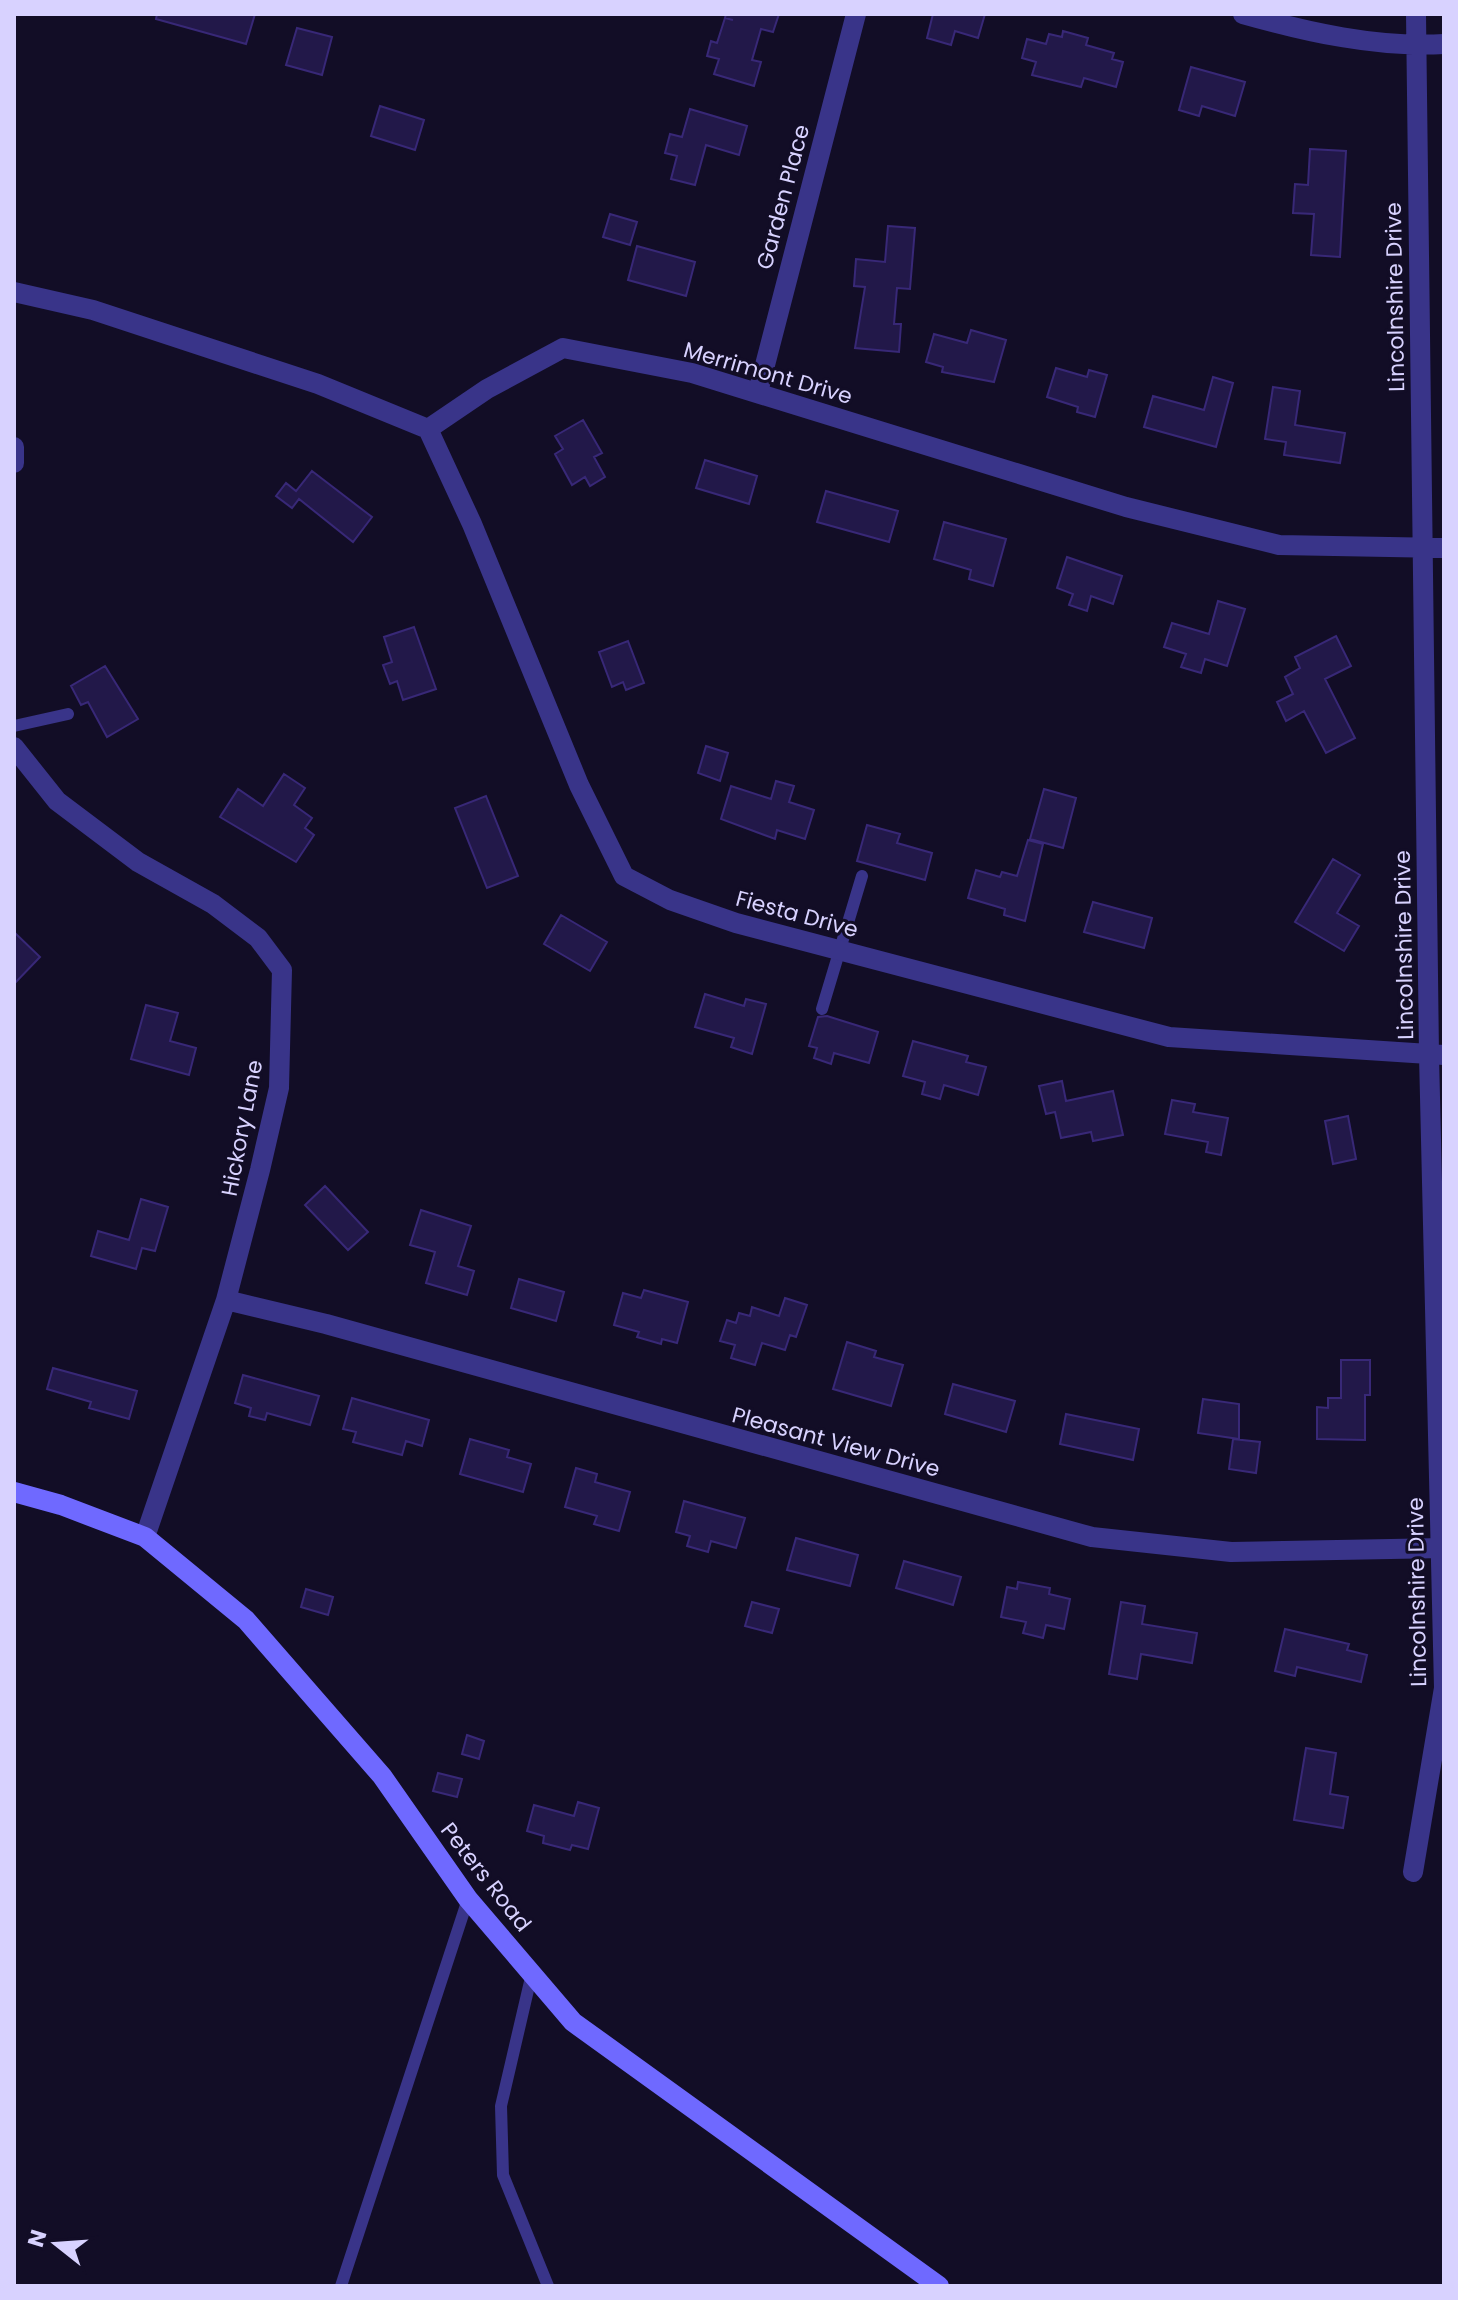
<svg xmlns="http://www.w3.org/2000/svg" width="1458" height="2300" viewBox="0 0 1458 2300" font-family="Poppins,sans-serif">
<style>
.building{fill:#221849;stroke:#382877;stroke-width:2}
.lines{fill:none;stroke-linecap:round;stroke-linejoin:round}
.lane{stroke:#393489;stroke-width:12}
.street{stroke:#393489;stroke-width:20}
.secondary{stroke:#6f69ff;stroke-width:20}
.labels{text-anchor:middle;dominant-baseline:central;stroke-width:6;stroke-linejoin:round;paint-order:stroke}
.street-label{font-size:22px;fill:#d8d2ff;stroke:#120d26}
</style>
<rect width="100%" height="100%" fill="#120d26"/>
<path class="building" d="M157 14H255L246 44 156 19Z
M726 14H779L773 32 761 29 752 60 761 62 754 86 714 74 719 59 707 56 711 41 717 43 725 18 733 20 725 18Z
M933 14H985L978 38 955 31 951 45 927 38Z
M297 28 332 37 322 75 286 65Z
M1063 31 1088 38 1086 45 1114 53 1112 59 1123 62 1116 87 1084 78 1081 87 1032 75 1036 62 1022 58 1027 39 1046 44 1049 34 1062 37Z
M1191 67 1245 82 1235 116 1202 106 1199 116 1179 110Z
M380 106 424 120 415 150 371 136Z
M690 109 747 126 739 155 706 145 695 185 671 179 677 156 665 153 670 134 682 137Z
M1310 149 1346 151 1340 257 1311 255 1314 214 1293 213 1295 184 1308 185Z
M610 214 637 222 630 245 603 237Z
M888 226 915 228 910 289 897 288 894 324H901L899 352 855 348 865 287 854 286 856 259 885 262Z
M637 246 695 262 686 296 628 280Z
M971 330 1006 340 994 382 942 372 943 367 926 362 934 334 967 343Z
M1056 368 1087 377 1089 370 1107 375 1095 417 1077 412 1078 407 1047 397Z
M1213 377 1233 383 1216 447 1144 427 1153 396 1204 410Z
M1273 387 1300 391 1295 425 1345 433 1340 463 1284 455 1286 442 1265 439Z
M583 420 602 453 594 457 605 477 590 486 585 477 572 485 555 454 563 449 555 436Z
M705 460 757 476 749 504 696 488Z
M312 471 372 517 353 542 299 499 292 508 276 496 286 483 296 491Z
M826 491 898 511 889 542 817 522Z
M944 522 1006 539 993 586 969 579 971 570 934 559Z
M1067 557 1122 576 1113 604 1091 596 1087 611 1069 605 1073 594 1057 588Z
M1218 601 1245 609 1227 666 1205 659 1201 673 1181 667 1186 654 1164 647 1172 623 1209 634Z
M414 627 436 689 403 700 397 681 390 684 383 665 392 662 384 637Z
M1336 636 1351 666 1325 679 1355 738 1326 753 1304 711 1286 721 1277 702 1293 694 1285 677 1300 668 1295 657Z
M628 641 644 683 626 690 623 682 612 687 599 652Z
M105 666 138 719 107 737 88 702 81 705 71 686Z
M706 746 728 753 720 781 698 773Z
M284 774 305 788 294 805 312 818 305 828 314 835 296 862 220 817 238 789 263 806Z
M776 781 794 786 789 802 814 810 805 839 777 830 775 839 721 819 731 786 771 799Z
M1044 789 1076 798 1063 848 1030 839Z
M486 796 518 876 487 888 455 808Z
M867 825 900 834 897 843 932 853 925 880 857 861Z
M1028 840 1043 844 1025 921 1004 915 1005 909 968 898 976 870 1000 877 1002 872 1017 876Z
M1333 859 1360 875 1337 913 1359 926 1344 951 1295 922Z
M1093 902 1152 918 1144 948 1084 932Z
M561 915 607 942 590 971 544 944Z
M14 932 40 957 14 984Z
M705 994 744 1006 746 999 766 1004 752 1054 731 1047 734 1038 695 1027Z
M146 1005 178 1013 170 1041 196 1048 189 1075 131 1059Z
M827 1016 878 1032 869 1063 834 1053 831 1064 814 1058 817 1048 809 1046 818 1017Z
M913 1041 968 1056 966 1062 986 1067 978 1095 944 1085 940 1099 922 1094 925 1082 903 1076Z
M1062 1081 1066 1101 1113 1091 1123 1135 1093 1141 1091 1132 1061 1138 1055 1112 1046 1114 1039 1086Z
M1172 1100 1195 1104 1193 1112 1228 1118 1221 1155 1206 1152 1208 1142 1165 1134Z
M1348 1116 1356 1159 1333 1164 1325 1121Z
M325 1186 368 1232 348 1250 305 1205Z
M141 1199 168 1207 155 1251 142 1248 136 1269 91 1256 98 1231 129 1240Z
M421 1210 471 1226 458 1266 474 1271 467 1295 426 1283 435 1252 410 1245Z
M519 1279 564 1292 556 1321 511 1308Z
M644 1290 688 1302 677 1343 662 1339 661 1344 637 1337 639 1332 614 1325 623 1293 641 1298Z
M785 1298 807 1305 796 1337 790 1335 785 1350 762 1343 755 1365 731 1358 735 1345 720 1341 727 1320 736 1323 739 1313 750 1316 752 1307 779 1316Z
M847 1342 876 1351 874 1357 903 1365 891 1406 833 1389Z
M1341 1360H1370V1395H1365V1440L1317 1439V1407L1328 1408V1398H1341Z
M53 1368 137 1391 129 1419 89 1408 91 1402 47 1389Z
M243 1375 319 1396 310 1425 267 1413 265 1420 249 1416 251 1408 235 1403Z
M953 1384 1015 1401 1006 1432 945 1414Z
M352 1398 429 1420 422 1446 406 1441 402 1455 353 1442 356 1432 343 1429Z
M1203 1399 1239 1404V1439L1198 1433Z
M1066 1414 1139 1429 1133 1460 1060 1444Z
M470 1439 509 1450 507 1457 531 1464 523 1492 460 1474Z
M1233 1439 1260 1442 1256 1473 1229 1469Z
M576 1468 597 1474 595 1482 630 1492 619 1531 594 1524 597 1516 565 1507Z
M684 1501 745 1518 736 1548 711 1541 708 1552 687 1546 690 1536 676 1532Z
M796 1538 858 1555 850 1586 787 1570Z
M904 1561 961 1577 953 1605 896 1588Z
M1018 1582 1050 1588 1049 1594 1070 1599 1064 1629 1046 1625 1043 1638 1023 1633 1026 1622 1001 1617 1007 1587 1017 1589Z
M306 1589 333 1597 328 1615 301 1607Z
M752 1602 779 1609 772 1633 745 1626Z
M1121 1602 1145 1606 1142 1624 1197 1633 1192 1663 1141 1654 1137 1679 1109 1674Z
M1285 1629 1349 1644 1347 1650 1367 1655 1361 1682 1297 1667 1295 1676 1275 1671Z
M467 1735 484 1741 479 1759 462 1754Z
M1306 1748 1336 1753 1330 1794 1348 1797 1343 1828 1294 1820Z
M438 1773 462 1779 457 1797 433 1791Z
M578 1802 599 1808 588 1849 572 1845 570 1850 543 1843 544 1836 527 1831 534 1805 574 1816Z"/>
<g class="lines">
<path class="lane" d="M14 726 68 714
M822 1009 862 876
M532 1973 501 2106 503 2175 548 2286
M341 2286 468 1899"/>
<path class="street" d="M1243 14C1307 32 1377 48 1444 44
M14 292 93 310 318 384 428 429
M758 392 856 14
M428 429 472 524 579 785 624 876 670 900 736 923 1169 1037 1444 1055
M428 429 487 389 563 348 692 373 1126 507 1279 545 1444 548
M14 447V463
M14 747 57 801 138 862 213 904 258 938 282 970 279 1088 260 1170 226 1300 145 1537
M226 1300 326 1324 1092 1537 1231 1552 1444 1548
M1413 1872 1444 1688 1429 1055 1416 14"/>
<path class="secondary" d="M14 1492 61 1505 145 1537 246 1620 382 1776 468 1899 573 2022 939 2286"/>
</g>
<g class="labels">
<g class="street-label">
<text transform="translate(783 197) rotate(-75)">Garden Place</text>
<text transform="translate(1395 297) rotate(-91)">Lincolnshire Drive</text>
<text transform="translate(768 373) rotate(16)">Merrimont Drive</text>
<text transform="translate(797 914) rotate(15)">Fiesta Drive</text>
<text transform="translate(1404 945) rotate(-91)">Lincolnshire Drive</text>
<text transform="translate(242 1128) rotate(-79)">Hickory Lane</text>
<text transform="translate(836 1442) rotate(15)">Pleasant View Drive</text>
<text transform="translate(1417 1592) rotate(-91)">Lincolnshire Drive</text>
<text transform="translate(486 1877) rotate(52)">Peters Road</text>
</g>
</g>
<rect width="1458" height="2300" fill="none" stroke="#d8d2ff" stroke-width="32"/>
<g transform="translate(56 2244) rotate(287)" stroke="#120d26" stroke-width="6" paint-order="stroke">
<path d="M0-6L14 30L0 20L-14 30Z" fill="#d8d2ff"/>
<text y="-12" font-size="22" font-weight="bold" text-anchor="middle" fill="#d8d2ff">N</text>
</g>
</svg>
